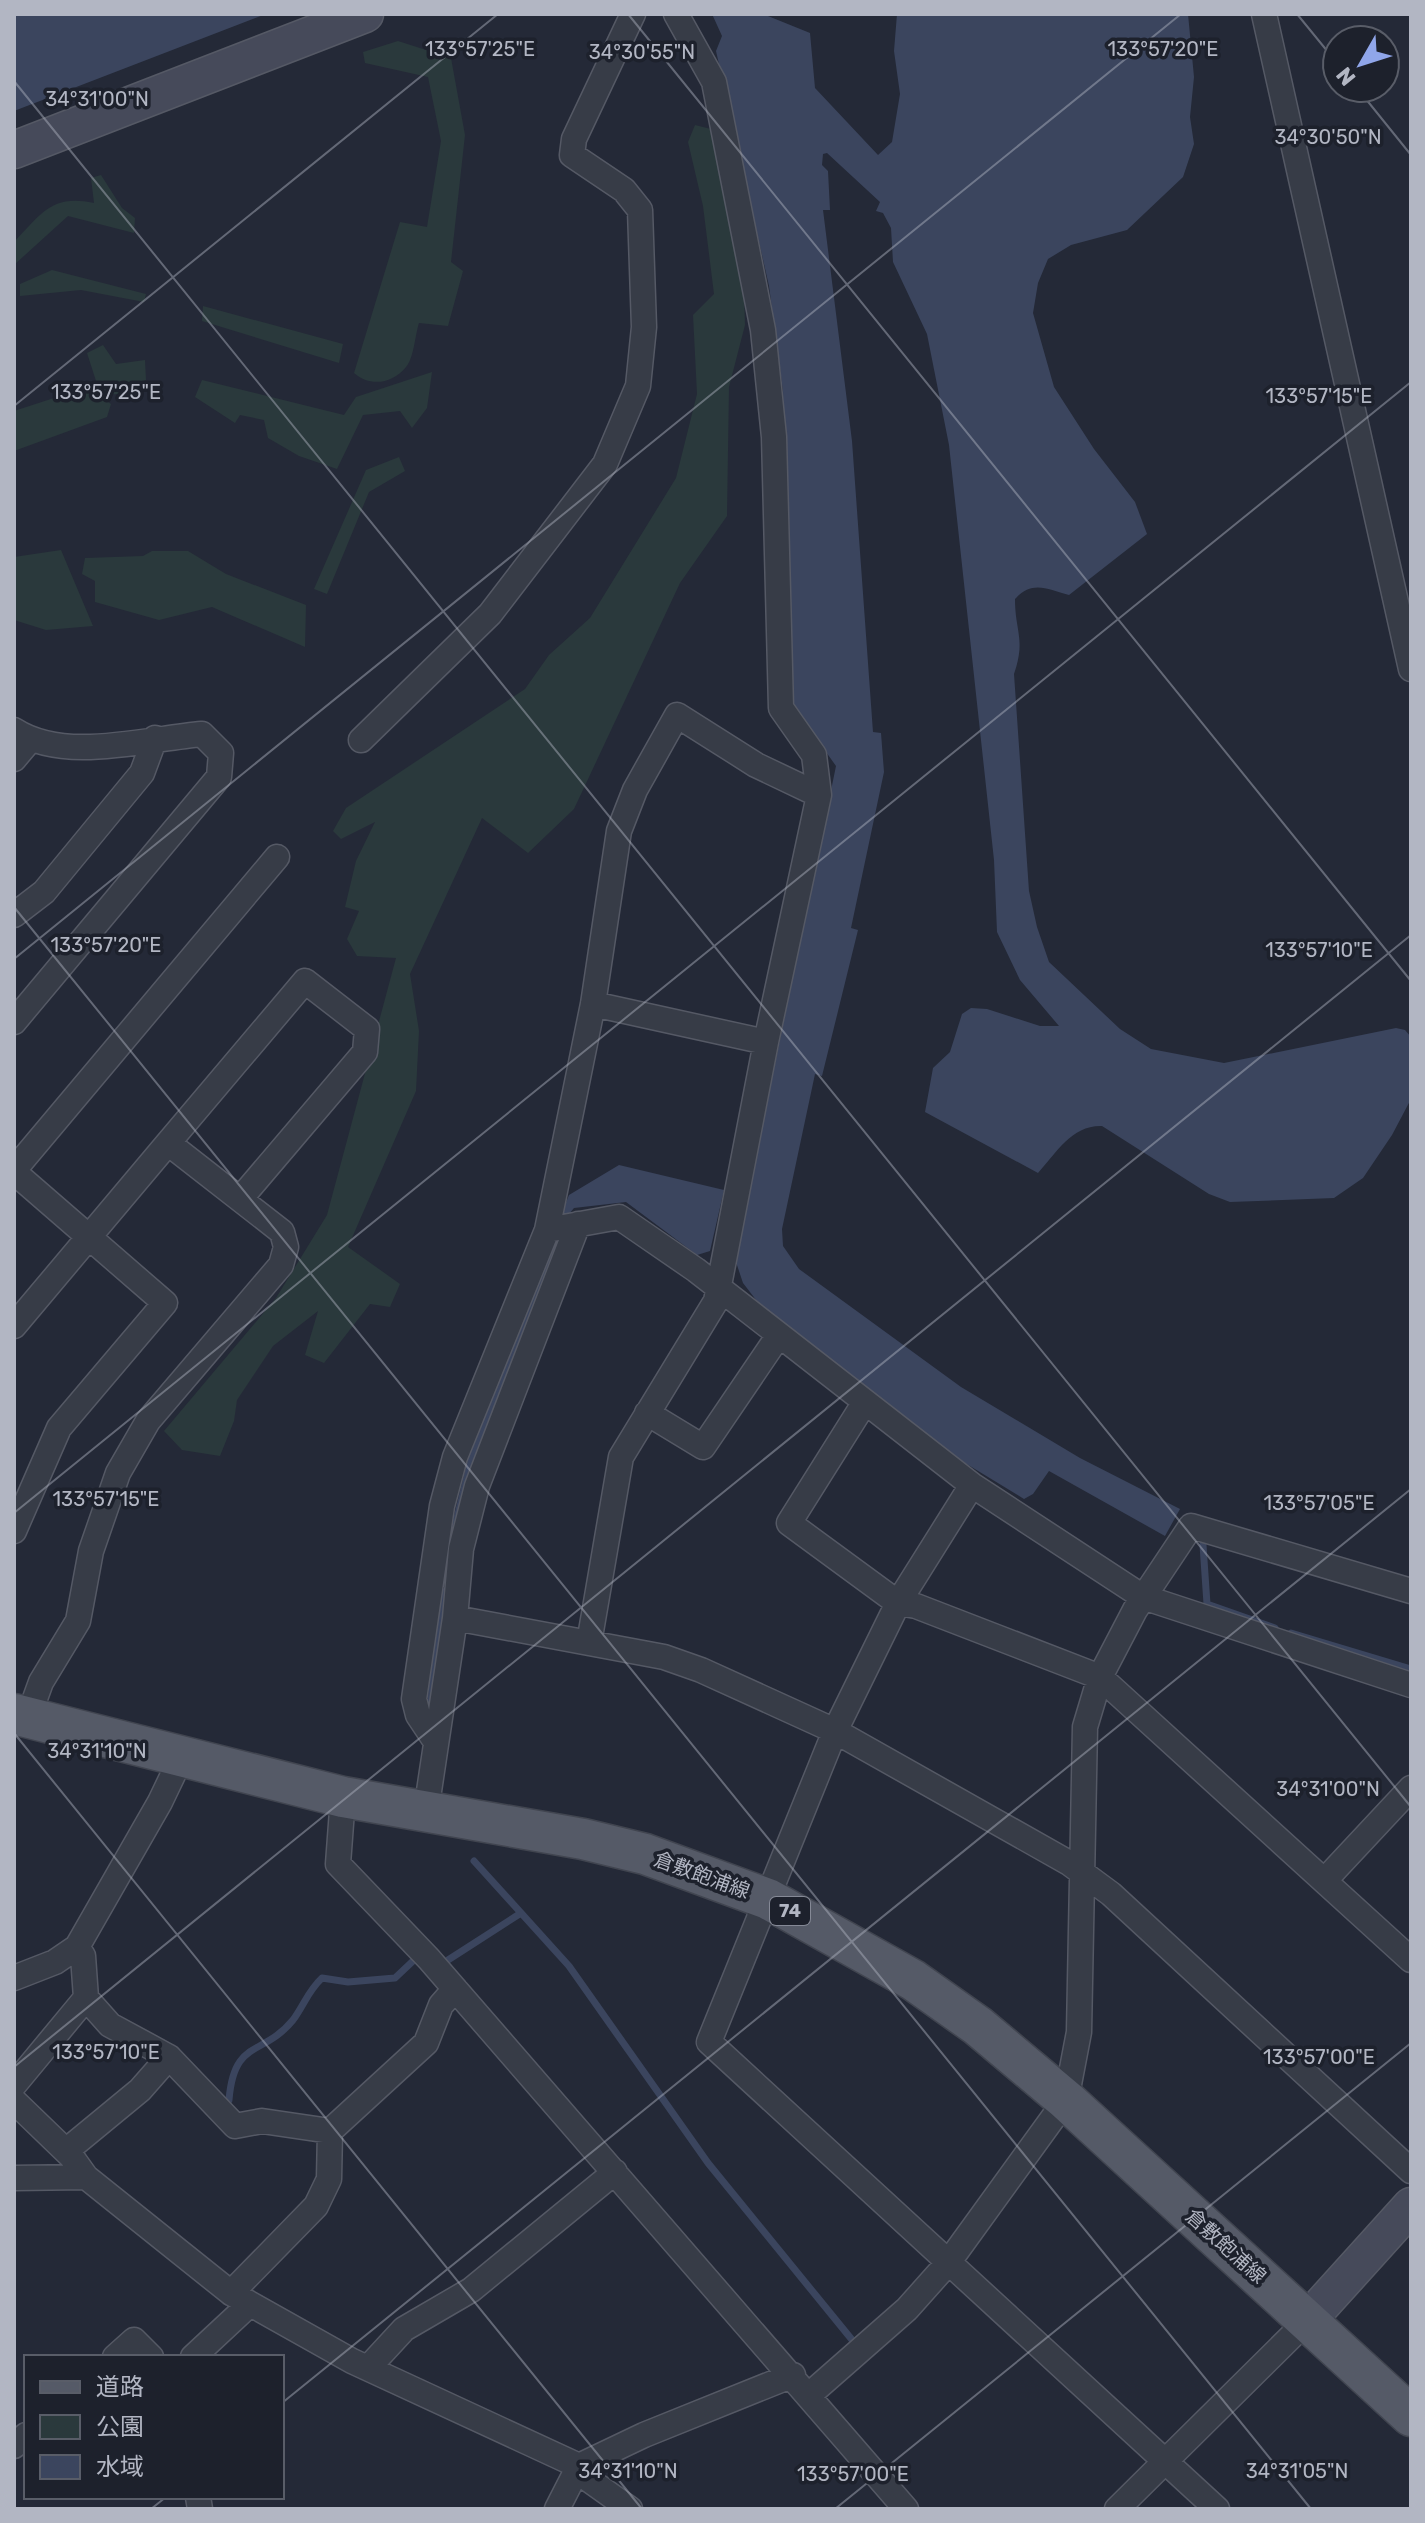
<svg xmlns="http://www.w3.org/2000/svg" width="1425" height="2523" viewBox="0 0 1425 2523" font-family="Rubik,'Noto Sans JP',sans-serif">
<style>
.green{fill:#2a393c}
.water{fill:#3b455e}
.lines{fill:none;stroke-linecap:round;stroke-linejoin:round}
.stream{stroke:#3b455e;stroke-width:7}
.street-casing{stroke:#555965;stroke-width:27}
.secondary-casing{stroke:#555965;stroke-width:39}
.primary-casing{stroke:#414550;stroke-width:43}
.street{stroke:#373c47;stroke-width:24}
.secondary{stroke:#464a5a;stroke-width:36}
.primary{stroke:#555a67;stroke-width:40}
.ticks{fill:none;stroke:#b2b6c3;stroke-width:2;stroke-opacity:0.45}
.labels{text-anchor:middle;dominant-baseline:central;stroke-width:7;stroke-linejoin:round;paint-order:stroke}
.shield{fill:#1d212c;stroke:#858996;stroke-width:2}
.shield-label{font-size:18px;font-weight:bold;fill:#b2b6c3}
.street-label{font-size:20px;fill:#b2b6c3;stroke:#1d212c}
.ticks-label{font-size:20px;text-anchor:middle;fill:#b2b6c3;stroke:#1d212c;stroke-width:7;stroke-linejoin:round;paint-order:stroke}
</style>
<rect width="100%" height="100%" fill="#242937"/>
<path class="green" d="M398 41 451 58 465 135 451 262 463 271 448 326 419 323C415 335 414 358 406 367 392 384 370 387 354 373L400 222 427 227 441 141 428 77 365 63 363 52Z
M695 125 711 129 744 293 745 325 729 387 727 516 680 583 574 809 528 853 482 818 410 974 419 1031 416 1091 348 1247 400 1284 390 1307 370 1304 324 1363 305 1355 318 1311 273 1346 237 1400 234 1421 220 1456 182 1450 164 1431 276 1298 327 1215 396 958 357 956 347 939 359 911 345 907 356 861 375 822 341 839 333 831 346 808 525 689 549 655 590 618 676 478 697 394 693 315 714 294 703 206 688 142Z
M101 175 122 208 135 218 134 233 68 216 14 265V242C42 213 52 194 94 203L91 178Z
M52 270 146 294 144 302 81 290 20 296V284Z
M203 306 343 344 339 363 202 321Z
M103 345 116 364 145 360 146 380 120 394 98 395 111 404 107 417 14 451V411L97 384 87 353Z
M432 372 427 408 412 428 400 411 363 415 337 469 299 456 268 438 264 420 240 415 235 423 195 397 202 380 344 415 356 397Z
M399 457 405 471 369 492 327 594 314 589 366 470Z
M61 550 93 626 46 630 14 620V557Z
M152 551H188L226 574 306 605 305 647 212 607 159 620 95 602V581L82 574 85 558 143 556Z"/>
<path class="water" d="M14 14H266L14 111Z
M712 14H763L810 33 815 88 878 155 892 142 900 94 894 51 897 14H1188L1194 77 1190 117 1194 144 1183 177 1127 230 1071 245 1048 259 1038 283 1033 313 1054 387 1094 449 1135 502 1147 534 1069 595C1047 589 1032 580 1015 599 1015 632 1026 639 1014 674L1029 891 1037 927 1049 962 1120 1029 1151 1049 1224 1063 1396 1028 1405 1030 1411 1037V1099L1392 1135 1363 1178 1334 1198 1230 1202 1209 1194 1102 1126C1072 1125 1057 1152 1038 1173L925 1112 933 1068 950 1052 962 1014 971 1008 987 1009 1040 1026H1059L1020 980 997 932 994 860 949 445 927 334 893 262 891 228 883 213 876 211 880 202 827 153 823 154 822 165 828 171 830 210H823L852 441 873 732 881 733 884 772 851 928 858 930 822 1076 815 1074 782 1229 783 1246 799 1269 961 1387 1080 1458 1180 1509 1165 1536 1049 1471 1033 1494 1024 1499 965 1463 760 1305 743 1283 735 1259 836 766 789 700 783 391 769 286 716 51 722 36Z
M619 1165 724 1190 710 1251 697 1255 626 1202 574 1208 568 1215 562 1212 569 1195Z"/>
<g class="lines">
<path class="stream" d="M1203 1545 1207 1604 1275 1628
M446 1563 471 1461 561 1231
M1291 1633 1411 1669
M431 1702 441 1591
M474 1861 569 1966 708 2163 853 2341
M448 1960 521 1913
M229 2100C234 2038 263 2057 293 2020 304 2005 308 1991 322 1978L348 1982 395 1978 413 1961"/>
<g class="street-casing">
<path id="street" d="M1264 14 1411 669
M14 730C65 763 145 739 202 734L221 753 219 777 14 1022
M361 740 490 614 605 464 638 386 644 327 640 210 624 190 572 155 574 139 633 14
M14 759 30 740
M14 915 44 892 142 773 155 738
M593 1004 766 1042
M168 1143 305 981 367 1029 365 1052 240 1199
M14 1170 277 857
M14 1172 165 1303 59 1428 14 1531
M547 1230 619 1217 696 1270 972 1485 1143 1597 1411 1685
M14 1326 168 1143 282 1232 286 1247 281 1265 148 1421 118 1473 91 1551 78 1621 41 1682 28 1718
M865 1402 789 1523 898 1603 916 1606 1100 1677 1411 1960
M647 1413 703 1447 779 1335
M972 1485 898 1603 835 1731 709 2042 1217 2509
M455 1618 664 1657 701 1670 835 1731 1069 1863 1111 1894 1411 2171
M589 1643 621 1457 716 1301 766 1042 819 795 814 755 781 708 774 437 763 330 714 82 676 14
M436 1742 418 1715 414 1699 442 1506 455 1457 547 1230 593 1004 619 831 635 790 677 715 756 765 819 795
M343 1797 338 1864 429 1959 906 2509
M426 1811 455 1618 461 1549 477 1486 578 1224
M1325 1880 1411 1788
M77 1947 83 1956 86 1998 110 2025 169 2057 235 2126 262 2121 330 2131
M14 1978 55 1962 77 1947 160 1802 182 1756
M14 2085 86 1998
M14 2101 71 2156 86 2177 231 2293 352 2361 579 2466 585 2477 630 2509
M66 2151 140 2090 169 2057
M14 2178 86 2177
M231 2293 316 2206 329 2179 330 2131 426 2043 441 2005 455 1989
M115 2357 134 2340 151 2357
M193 2357 250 2304
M368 2368 404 2329 471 2290 615 2172
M809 2395 907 2309 948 2263 1066 2100 1079 2032 1085 1727 1100 1677 1135 1610 1191 1526 1411 1591
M14 2446 26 2435
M198 2497 200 2509
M557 2509 579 2466 644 2435 793 2375
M1117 2509 1308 2320"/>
</g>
<g class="secondary-casing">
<path id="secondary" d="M14 150 365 14
M1308 2320 1411 2206"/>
</g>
<g class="primary-casing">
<path id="primary" d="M14 1714 343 1797 583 1839 645 1854 768 1899 913 1980 978 2026 1066 2100 1411 2416"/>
</g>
<use href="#street" class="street"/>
<use href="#secondary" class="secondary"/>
<use href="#primary" class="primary"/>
</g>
<path class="ticks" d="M628 14 1411 981M1297 14 1337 63M14 81 1411 1807M1357 88 1411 155M14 406 498 14M14 907 1311 2509M14 959 1181 14M14 1513 1411 382M14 1733 642 2509M14 2067 1411 935M282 2403 1411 1489M151 2509 166 2497M835 2509 1411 2043"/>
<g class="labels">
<rect class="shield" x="770" y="1897" width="40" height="28" rx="6"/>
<g class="shield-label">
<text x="790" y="1911">74</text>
</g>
<g class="street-label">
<text transform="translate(702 1875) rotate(20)">倉敷飽浦線</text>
<text transform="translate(1226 2246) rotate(42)">倉敷飽浦線</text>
</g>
</g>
<g class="ticks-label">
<text x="480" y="56">133°57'25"E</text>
<text x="1163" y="56">133°57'20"E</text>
<text x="642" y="59">34°30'55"N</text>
<text x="97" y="106">34°31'00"N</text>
<text x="1328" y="144">34°30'50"N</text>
<text x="106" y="399">133°57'25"E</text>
<text x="1319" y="403">133°57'15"E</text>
<text x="106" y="952">133°57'20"E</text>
<text x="1319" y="957">133°57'10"E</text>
<text x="106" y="1506">133°57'15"E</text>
<text x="1319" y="1510">133°57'05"E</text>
<text x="97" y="1758">34°31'10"N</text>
<text x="1328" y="1796">34°31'00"N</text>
<text x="106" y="2059">133°57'10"E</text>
<text x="1319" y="2064">133°57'00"E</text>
<text x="628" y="2478">34°31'10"N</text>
<text x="1297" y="2478">34°31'05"N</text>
<text x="853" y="2481">133°57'00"E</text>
</g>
<rect width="1425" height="2523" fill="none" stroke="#b2b6c3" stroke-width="32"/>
<rect x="24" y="2355" width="260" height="144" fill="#1d212c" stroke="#595d68" stroke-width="2"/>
<rect x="40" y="2381" width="40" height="12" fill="#555a67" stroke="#595d68" stroke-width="2"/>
<text x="96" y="2395" font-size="24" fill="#b2b6c3">道路</text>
<rect x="40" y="2415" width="40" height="24" fill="#2a393c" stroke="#595d68" stroke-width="2"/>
<text x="96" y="2435" font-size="24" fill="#b2b6c3">公園</text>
<rect x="40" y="2455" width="40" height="24" fill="#3b455e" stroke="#595d68" stroke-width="2"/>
<text x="96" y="2475" font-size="24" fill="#b2b6c3">水域</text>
<g transform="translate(1361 64) rotate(231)"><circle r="38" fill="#1d212c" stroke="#595d68" stroke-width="2"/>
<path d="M0-6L14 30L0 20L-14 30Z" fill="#90a6ea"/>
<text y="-12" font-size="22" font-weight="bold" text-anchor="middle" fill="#b2b6c3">N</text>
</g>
</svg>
